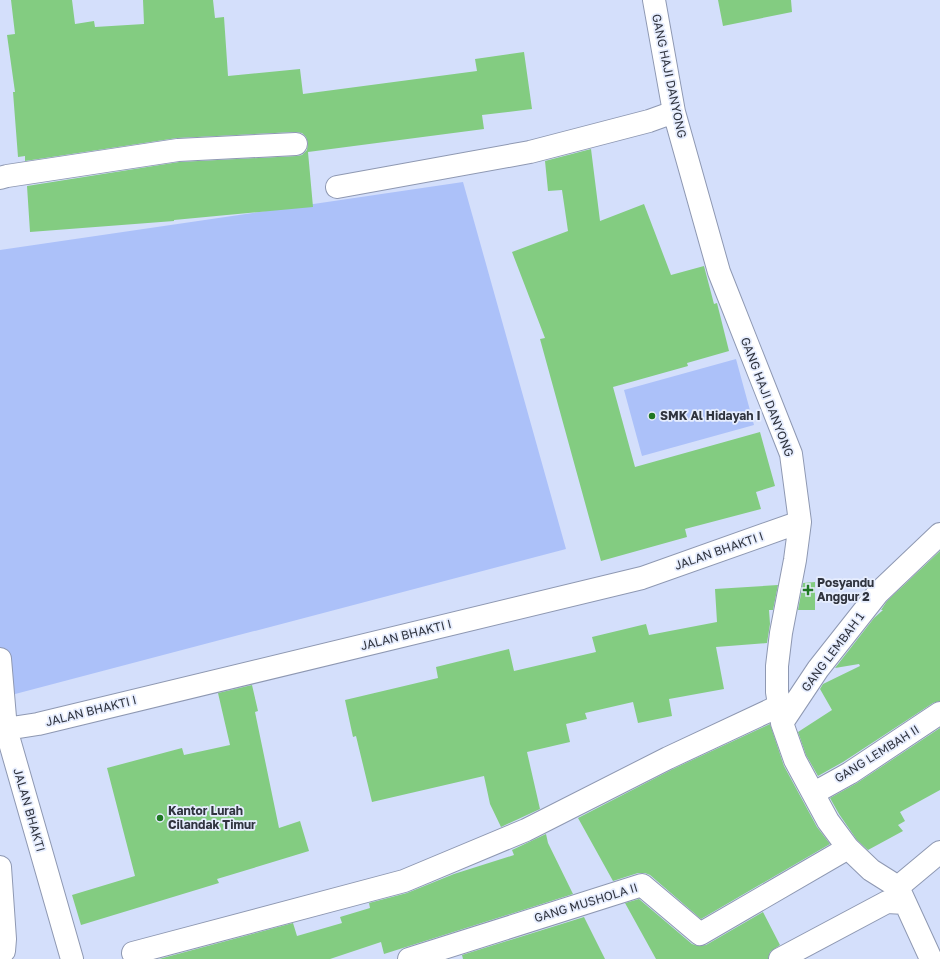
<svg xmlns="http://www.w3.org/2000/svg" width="940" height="959" font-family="'Golos Text',sans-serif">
<rect width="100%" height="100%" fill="#d4dffb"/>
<path fill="#acc1f9" d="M463,182l103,367 -566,149v-448z
M736,359l18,66 -112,31 -18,-66z"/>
<path fill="#83cc81" d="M11,0h61l3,24 19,-3 1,6 49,-3 -1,-24h70l2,18 9,-1 4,59 72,-7 3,25 174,-23 -2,-12 49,-7 8,57 -50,6 2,14 -176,23 5,55 -139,13v1l-144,11 -3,-46 152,-24 118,-6 5,-1 5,-5 1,-7 -2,-6 -4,-4 -7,-1 -118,6 -152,23v-5l-7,1 -5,-65h2l-8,-57 8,-1z
M718,0h73l1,12 -69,14z
M591,149l9,72 44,-17 27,71 33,-9 10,38 3,-1 12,48 -42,12 1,3 -75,21 22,80 125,-35 15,54 -19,6 5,17 -76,20 2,8 -86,24 -61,-222 5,-1 -33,-86 56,-21 -6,-41 -14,1 -3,-30z
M940,551v150l-7,2 -90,59 -25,14 -12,-21 -8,-23 34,-22 -12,-21 3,-5 37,-18 -1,-2 -24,4 39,-50 9,-8h-2l6,-9z
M815,582v28h-17l5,-27z
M778,585l-5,25h-4l1,14 -3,19 -51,4 8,42 -55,10 3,17 -34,7 -5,-21 -48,11 2,6 -21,5 4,18 -43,10 13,57 -39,18 -11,-23 -6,-28 -112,26 -16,-66 -3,1 -8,-37 93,-22 -2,-11 73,-18 5,22 82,-19 -4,-15 54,-13 3,11 68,-13 -2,-33z
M252,685l6,26 -3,1 24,116 21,-7 9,30 -92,28 2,4 -138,42 -9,-30 63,-19 -28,-108 75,-20 2,7 46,-10 -12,-52z
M770,724l14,42 33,61 13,17 -129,75 -51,-44 -5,-2h-7l-25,8 -35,-63 95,-49z
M940,728v62l-40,22 5,9 -7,4 5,6 -35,19 -11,-10 -18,-26 -9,-16 27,-15z
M546,834l2,9 25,51 -189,60 -3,-12 -51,17h-171l134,-36 4,13 45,-13 -2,-6 30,-9 -1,-5 38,-10 47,-19 60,-19 -2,-5z
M639,899l53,45 6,2 8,-1 57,-33 17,33 -10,7 -2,7h-112l-31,-56z
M584,917l21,42h-142l-1,-4z"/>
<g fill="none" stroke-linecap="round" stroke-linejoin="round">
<defs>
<path id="street" d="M654,0l20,112 45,160 72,182 9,68 -5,38 -14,73 -4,33v26l5,31 13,37 33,61 20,27 23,22 27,17 33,72
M0,178l7,-2 171,-26 118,-6
M337,187l193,-35 119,-31 25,-9
M0,659l6,70 66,230
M782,723l36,-54 60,-76 62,-59
M0,730l38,-6 604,-146 158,-56
M814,793l36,-20 90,-60
M0,867l5,72 -1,12 -4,3
M898,887l42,-35
M133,953l271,-72 122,-51 142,-72 111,-52
M409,959l233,-74 58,49 148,-86
M780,959l107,-57 18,1"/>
</defs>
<use href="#street" stroke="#8e98b2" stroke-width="24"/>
<use href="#street" stroke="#fff" stroke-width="22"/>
</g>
<g fill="#207724" stroke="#e6edfe" stroke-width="1.5">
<circle cx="652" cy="416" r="4"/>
<path d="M806 584h4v4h4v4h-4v4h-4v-4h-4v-4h4z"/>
<circle cx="160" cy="818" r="4"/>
</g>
<g text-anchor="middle" stroke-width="3.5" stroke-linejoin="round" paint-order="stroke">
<g font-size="12" fill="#30343f" stroke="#e6edfe">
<text transform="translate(669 76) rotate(78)" y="4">GANG HAJI DANYONG</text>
<text transform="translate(767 397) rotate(69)" y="4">GANG HAJI DANYONG</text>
<text transform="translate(719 551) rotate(-19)" y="4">JALAN BHAKTI I</text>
<text transform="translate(406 635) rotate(-14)" y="4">JALAN BHAKTI I</text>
<text transform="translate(833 652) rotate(-53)" y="4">GANG LEMBAH 1</text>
<text transform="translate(91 711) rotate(-14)" y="4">JALAN BHAKTI I</text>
<text transform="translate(877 754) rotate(-32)" y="4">GANG LEMBAH II</text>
<text transform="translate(29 810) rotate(74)" y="4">JALAN BHAKTI</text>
<text transform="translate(586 903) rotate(-17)" y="4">GANG MUSHOLA II</text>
</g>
<g font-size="12" font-weight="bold" fill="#30343f" stroke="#e6edfe" text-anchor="start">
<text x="660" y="420">SMK Al Hidayah I</text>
<text x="817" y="587">Posyandu<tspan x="817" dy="14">Anggur 2</tspan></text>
<text x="168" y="815">Kantor Lurah<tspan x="168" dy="14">Cilandak Timur</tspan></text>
</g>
</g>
</svg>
